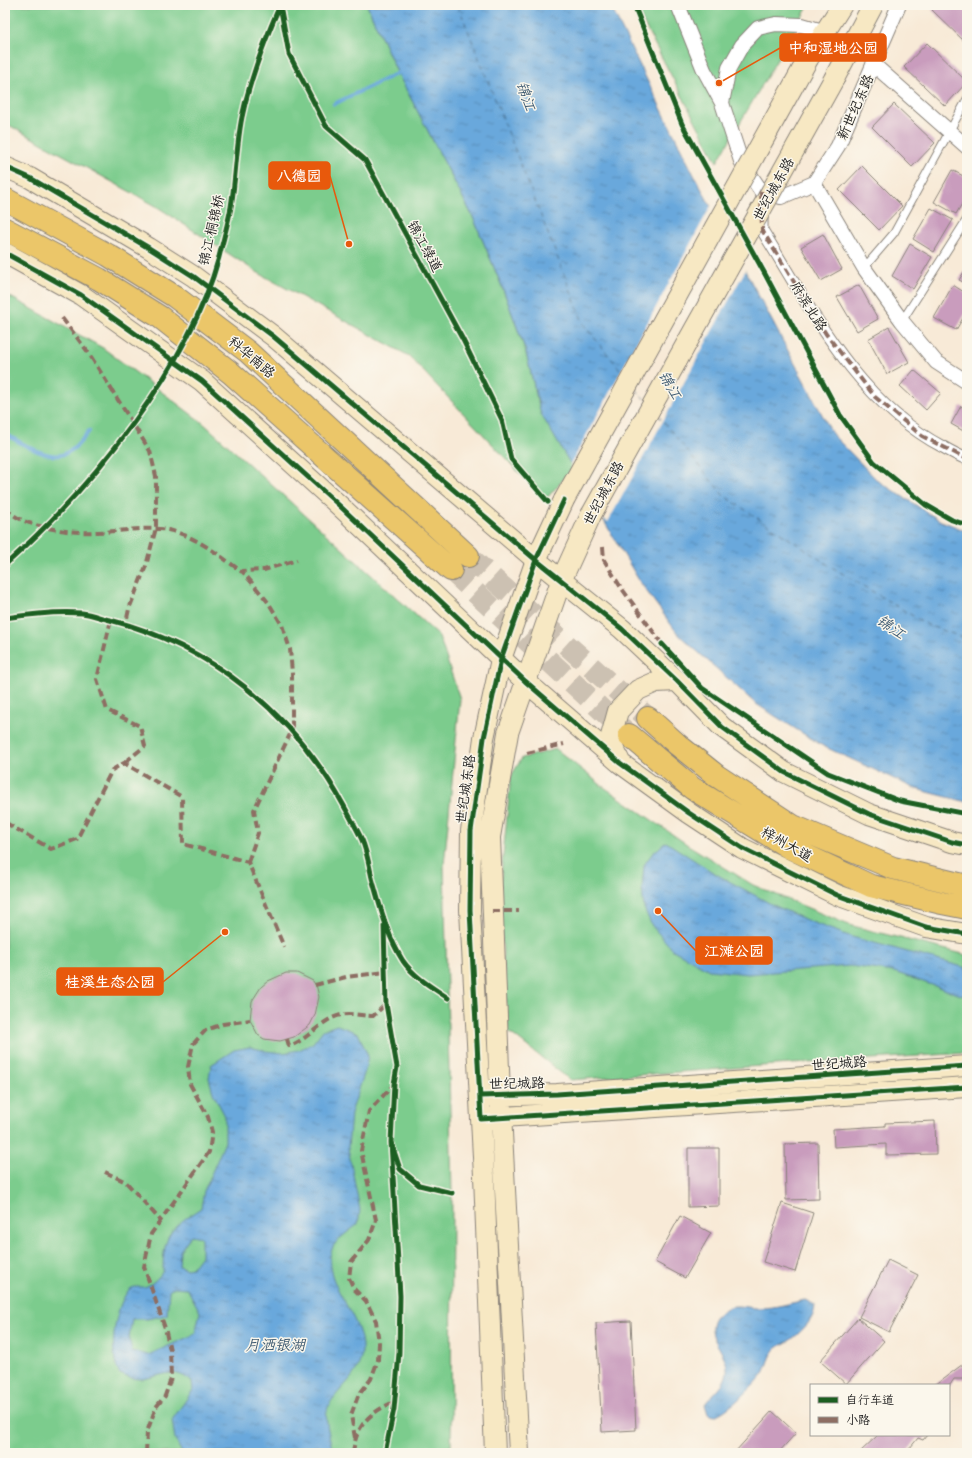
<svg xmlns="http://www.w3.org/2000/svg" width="972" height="1458" font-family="'Comic Neue','LXGW WenKai TC',sans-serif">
<defs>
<pattern id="water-ripples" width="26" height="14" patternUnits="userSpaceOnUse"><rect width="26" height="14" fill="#69a8dc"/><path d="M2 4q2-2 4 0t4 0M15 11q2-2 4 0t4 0" fill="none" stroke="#5688b2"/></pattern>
</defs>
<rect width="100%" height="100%" fill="#fbf7ec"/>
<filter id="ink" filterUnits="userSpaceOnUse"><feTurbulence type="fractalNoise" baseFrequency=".025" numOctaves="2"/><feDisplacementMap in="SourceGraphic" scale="8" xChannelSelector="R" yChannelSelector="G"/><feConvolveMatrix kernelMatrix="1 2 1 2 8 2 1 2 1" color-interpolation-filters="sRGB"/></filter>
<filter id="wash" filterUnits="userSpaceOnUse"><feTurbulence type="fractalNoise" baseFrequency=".012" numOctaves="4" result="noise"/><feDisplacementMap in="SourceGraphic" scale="16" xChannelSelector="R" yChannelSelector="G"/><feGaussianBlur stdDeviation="0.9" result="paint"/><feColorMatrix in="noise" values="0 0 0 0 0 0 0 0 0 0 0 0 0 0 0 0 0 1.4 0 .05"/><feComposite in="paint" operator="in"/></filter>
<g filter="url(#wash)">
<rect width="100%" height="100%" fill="#f8ead7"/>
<path fill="#7ccc8d" stroke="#4c7454" d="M5,5h362l29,65 77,147 30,72 22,60 16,65 33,54 -29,32 -136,-144 -154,-85 -99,-65 -151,-83z
M634,5h175l-92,157z
M5,294l98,54 100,75 236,213 21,63 -16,166 8,328 -1,260h-446z
M556,749l45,36 87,60 65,40 96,40 118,30v98l-192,12 -205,15 -62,-49 -9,-135 12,-120 11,-18z"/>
<path fill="url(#water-ripples)" stroke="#42627c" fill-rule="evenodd" d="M367,5h243l84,170 139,260 45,46 63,40 26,10v271l-51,-13 -93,-43 -67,-42 -78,-70 -38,-52 -99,-168 -16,-65 -22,-60 -30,-72 -77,-147z
M666,842l48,31 57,31 40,18 41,15 115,31v29l-73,-25 -44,-6 -102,8 -39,-4 -36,-20 -21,-24 -8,-18 -2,-19 2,-24 8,-11z
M337,1025l21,8 10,23 -3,15 -14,42 -3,35 12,62 -2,14c-8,7 -22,15 -26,25 -13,33 33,67 30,103 -3,25 -22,34 -33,53 -7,13 3,35 3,48h-150l-7,-14 -3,-19 21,-30 -1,-8c-18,-16 -29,-6 -50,-3 -8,0 -15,-2 -22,-5 -12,-18 -6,-65 8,-83 5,-7 13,-2 19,-5 7,-3 12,-9 16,-15 0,-36 8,-44 38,-63l3,-17 21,-49v-26l-12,-23 -4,-15 2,-13 23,-15 16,-3 16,4 17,2 16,-3 14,-7 10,-13zM191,1235l10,2v19l-9,12 -5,1 -8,-3 1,-15zM174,1287l13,1 13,24 -5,22 -47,21 -16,-4 -3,-13 3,-19h15l20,-4 2,-24z
M805,1300l10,5c0,14 -12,25 -23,34 -6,4 -13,6 -18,12 -5,6 -6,15 -10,22 -9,12 -37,40 -51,43l-5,-2 -3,-10c8,-11 20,-18 22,-32 2,-20 -24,-35 -12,-54 4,-5 9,-9 15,-11 9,-3 20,2 30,1 15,0 31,-5 45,-8z"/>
<path fill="#f8ead7" d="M712,204l34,65 -138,253 -9,-5 -29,-52z"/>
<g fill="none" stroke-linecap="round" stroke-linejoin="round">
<path stroke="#69a8dc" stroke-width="4" d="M334,104l68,-33
M5,434c13,7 43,27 59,20 11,-4 18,-14 25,-23"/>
<path stroke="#3f5b72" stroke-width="1" stroke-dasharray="5 4" stroke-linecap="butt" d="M458,5l126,320 39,48
M636,389l8,10
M658,415l65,80 107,71 98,59 39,14"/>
</g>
<g id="blocks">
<path fill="#c99cbd" d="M937,5h30v39l-35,-34z
M927,43l40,39 -22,24 -41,-39z
M894,104l41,39 -23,24 -40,-40z
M862,166l40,40 -23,24 -40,-40z
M952,170l15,8v17l-11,19 -22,-12z
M931,208l22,12 -19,32 -21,-13z
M823,234l19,35 -21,12 -20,-34z
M910,244l22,13 -19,32 -21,-13z
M967,267v17l-8,-4z
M859,285l19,34 -21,12 -20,-34z
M953,285l14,9v17l-11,19 -22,-12z
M889,327l20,35 -22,12 -19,-35z
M914,370l27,23 -15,17 -26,-24z
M961,406l6,4v23l-16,-9z
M286,973h11l16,8 4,7 2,9 -4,18 -5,10 -16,12 -14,4 -16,-2 -6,-4 -8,-15 2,-19 9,-14 7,-6z
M935,1121l1,33 -50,1v-11l-52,3 -1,-18 52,-3v-3z
M818,1143l1,56 -33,1 -1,-56z
M688,1148h31v58l-31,1z
M782,1203l31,10 -18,59 -32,-10z
M680,1216l31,17 -26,45 -30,-16z
M888,1260l30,15 -29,57 -30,-15z
M858,1318l26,23 -38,43 -26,-23z
M631,1321l5,109 -34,2 -6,-109z
M967,1361v18h-13l-4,6h-15z
M772,1411l24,22 -18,20h-42l-1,-1z
M878,1435h49l-4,5 -5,-2 -12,15h-47z"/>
</g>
</g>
<g filter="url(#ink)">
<use href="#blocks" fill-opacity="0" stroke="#8a837a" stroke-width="1"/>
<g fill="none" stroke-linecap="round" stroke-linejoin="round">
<path stroke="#ccc1b2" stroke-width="22" stroke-dasharray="22 11" stroke-linecap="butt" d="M468,556l180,162
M451,570l178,165"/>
<defs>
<path id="service" d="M864,268l30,-35 73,-134
M902,321l65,-102"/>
<path id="pedestrian" d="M762,214v16c49,79 95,172 181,217 7,4 16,9 24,12"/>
<path id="minor" d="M678,5l26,65 18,33
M873,64l94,83
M814,183l-33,14 -20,-6 -20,-30 -19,-58 7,-35 13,-23 16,-17 18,-4 26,1 24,7
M814,183l50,85 38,53 34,41 31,20
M814,183l24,-37 61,-141"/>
<path id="secondary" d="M808,59l34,-54
M835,77l38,-72
M5,167l25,11 119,70 44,28 80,60 263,224 86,69 55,52 45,46 62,45 85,42 83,28 15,3
M5,253l76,42 121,86 140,127 183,173 95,82 69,50 53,35 95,47 89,32 41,7
M620,762l-10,-22 8,-29 20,-21 18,-8 21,-1
M486,1096l71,-2 410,-28
M489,1118l478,-31
M495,1453l-11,-277 -14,-266 1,-79 13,-93 17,-79 35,-99 28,-60
M519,1453l-19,-358 -10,-258 18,-104 53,-152 30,-66"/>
<path id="trunk" d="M5,199l103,56 66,41 74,56 220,204
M5,229l94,50 61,38 71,56 220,197
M648,718l30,27 39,31 76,50 100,42 74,18
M629,735l63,53 98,60 81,38 71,17 25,5"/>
</defs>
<use href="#service" stroke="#8a837a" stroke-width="9"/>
<use href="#pedestrian" stroke="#8a837a" stroke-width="13"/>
<use href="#minor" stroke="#8a837a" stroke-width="16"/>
<use href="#secondary" stroke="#8a837a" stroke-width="22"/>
<use href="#trunk" stroke="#8a837a" stroke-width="24"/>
<use href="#service" stroke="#fff" stroke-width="7"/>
<use href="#pedestrian" stroke="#fff" stroke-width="11"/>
<use href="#minor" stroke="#fff" stroke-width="14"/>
<use href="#secondary" stroke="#f7e8c3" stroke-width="20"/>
<use href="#trunk" stroke="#ebc669" stroke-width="22"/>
<defs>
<path id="secondary-bridge" d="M564,500l244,-441
M591,515l244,-438"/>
</defs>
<use href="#secondary-bridge" stroke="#8a837a" stroke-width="22" stroke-linecap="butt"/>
<use href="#secondary-bridge" stroke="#f7e8c3" stroke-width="20"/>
<path stroke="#8d6e63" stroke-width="4" stroke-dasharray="8 4" stroke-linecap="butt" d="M761,191l1,39 64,104 49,63 47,39 45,23
M62,318l26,34 62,99 6,25v52l-10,38 -17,43 -3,14
M5,508c10,10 22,15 35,18 19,5 37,7 57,6 24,0 48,-6 71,-2 28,6 51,25 74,42
M603,547l1,13 16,26 42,58
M111,620l-14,59 10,31 33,16 5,20 -21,17
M527,753l37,-9
M6,823l45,26 26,-10 35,-69 12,-7 58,34 1,47 65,18 36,85
M248,862l10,-29 -4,-23 38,-80v-57l-2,-24 -8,-24 -14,-23 -26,-31 22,-1 33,-10
M492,911h27
M315,985l31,-8 39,-5
M287,1039l2,7c22,-7 35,-32 60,-32 8,0 16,2 24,2l13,-12
M105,1172l21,10 35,39
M355,1438l-4,-23 7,-19 13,-17 7,-19 1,-17 -3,-22 -10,-20 -12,-12 -5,-11 2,-16 18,-22 7,-20 -15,-69 8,-40 25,-27
M146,1453l1,-21 9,-25 9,-11 6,-18 -1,-28 -5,-22 -21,-61 7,-33 58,-82 3,-20 -4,-15 -18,-33 -2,-17 5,-23 13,-14 17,-6 27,-4
M353,1453c3,-28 16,-40 41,-51"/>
<defs>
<path id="cycleway" d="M280,5l9,49 37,72 39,34 98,180 39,80 9,39 37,43
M634,5l48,119 83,150 75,141 34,47 52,43 26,15 15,5
M5,167l25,11 119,70 44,28 80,60 263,224 86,69 55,52 45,46 62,45 85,42 83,28 15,3
M5,253l76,42 121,86 140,127 183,173 95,82 69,50 53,35 95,47 89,32 41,7
M564,500l-28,60 -35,99 -17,79 -13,93 -1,79 11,209 486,-32
M5,565c85,-76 184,-197 214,-308 4,-17 9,-33 12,-50 5,-30 5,-60 11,-90 8,-39 22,-75 38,-112
M5,618c26,-4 51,-7 77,-5 9,1 19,5 28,7 102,26 184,94 234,186 6,11 13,23 18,34 5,12 7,25 10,38 8,28 15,58 31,83 11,16 30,27 45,37
M662,644l40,44 126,85 72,28 67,13
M384,926l2,78 11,63 -3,17 -3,58 9,27 19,16 33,8
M480,1096l77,-2 410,-28
M385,1453l9,-44 5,-56 1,-57 -9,-154"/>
</defs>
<use href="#cycleway" stroke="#fbf7ec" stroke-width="8"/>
<use href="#cycleway" stroke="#1b5e20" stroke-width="5"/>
</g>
</g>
<g text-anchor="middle" stroke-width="3" stroke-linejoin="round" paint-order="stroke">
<g font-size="14" fill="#1c1c1c" stroke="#fbf7ec">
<text transform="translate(855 107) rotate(-66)" y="5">新世纪东路</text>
<text transform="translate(773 189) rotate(-61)" y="5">世纪城东路</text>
<text transform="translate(211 230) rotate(-77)" y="5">锦江·桐锦桥</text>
<text transform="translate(425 246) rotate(61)" y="5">锦江绿道</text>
<text transform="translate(809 306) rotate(58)" y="5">府滨北路</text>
<text transform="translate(252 357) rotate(40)" y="5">科华南路</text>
<text transform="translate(603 493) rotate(-62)" y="5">世纪城东路</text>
<text transform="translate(465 789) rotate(-82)" y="5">世纪城东路</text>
<text transform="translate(787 844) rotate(29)" y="5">梓州大道</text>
<text transform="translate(839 1063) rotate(-4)" y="5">世纪城路</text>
<text transform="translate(517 1083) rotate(-1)" y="5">世纪城路</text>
</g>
<g font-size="15" font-style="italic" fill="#3f5b72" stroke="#fbf7ec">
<text transform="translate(526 96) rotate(70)" y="5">锦江</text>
<text transform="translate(670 385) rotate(60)" y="5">锦江</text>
<text transform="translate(891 627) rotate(34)" y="5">锦江</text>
<text x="275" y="1350">月洒银湖</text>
</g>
</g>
<path fill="none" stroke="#e8590c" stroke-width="1.5" d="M719 83L780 48M349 244L330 176M658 911L696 951M225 932L163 982"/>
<g fill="#e8590c" stroke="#fbf7ec" stroke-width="1.5">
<circle cx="719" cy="83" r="4"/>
<circle cx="349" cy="244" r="4"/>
<circle cx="658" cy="911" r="4"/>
<circle cx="225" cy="932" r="4"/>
</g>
<g fill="#e8590c" stroke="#e8590c" stroke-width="1.5">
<rect x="780" y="34" width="106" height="27" rx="4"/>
<rect x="269" y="162" width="61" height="27" rx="4"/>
<rect x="696" y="937" width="76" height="27" rx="4"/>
<rect x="57" y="968" width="106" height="27" rx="4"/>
</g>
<g font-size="15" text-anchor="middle" font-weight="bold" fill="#fff">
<text x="833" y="53">中和湿地公园</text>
<text x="299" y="181">八德园</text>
<text x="734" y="956">江滩公园</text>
<text x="110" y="987">桂溪生态公园</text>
</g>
<rect width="972" height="1458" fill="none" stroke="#fbf7ec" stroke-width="20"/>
<rect x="810" y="1384" width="140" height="52" fill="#fbf7ec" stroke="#a29f99"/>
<rect x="818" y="1397" width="20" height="6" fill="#1b5e20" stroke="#a29f99"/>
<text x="846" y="1404" font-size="12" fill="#1c1c1c">自行车道</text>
<rect x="818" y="1417" width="20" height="6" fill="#8d6e63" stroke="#a29f99"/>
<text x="846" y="1424" font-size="12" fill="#1c1c1c">小路</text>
</svg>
